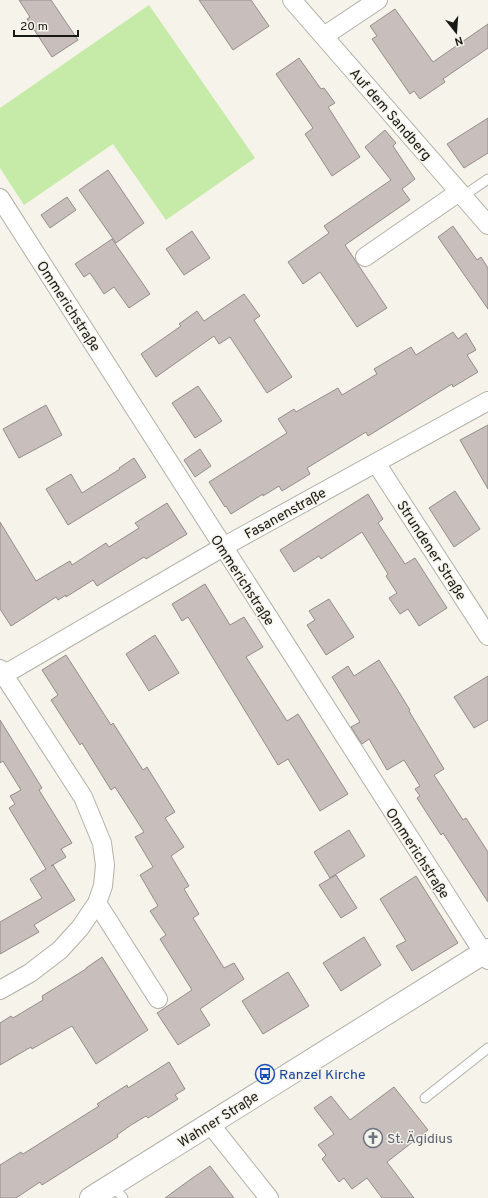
<svg xmlns="http://www.w3.org/2000/svg" width="488" height="1198" font-family="Overpass,sans-serif">
<rect width="100%" height="100%" fill="#f5f3ea"/>
<path fill="#c6eba8" d="M149,5l106,153 -89,62 -53,-76 -89,61 -24,-37v-60z"/>
<path fill="#c8bebc" stroke="#968c8b" d="M19,0h32l27,40 -26,17 -25,-38 3,-2z
M199,0h52l18,26 -36,24z
M395,9l38,53 55,-38v24l-45,31 2,3 -25,17 -6,-8 -4,3 -38,-55 5,-3 -7,-10z
M299,58l22,31 3,-1 11,15 -7,4 32,50 -28,19 -27,-42 8,-6 -37,-54z
M488,118v35l-24,15 -17,-24z
M385,130l11,13 -3,3 22,33 -13,10 8,11 -65,45 42,63 -30,19 -37,-55 -17,12 -15,-22 41,-29 -5,-7 67,-46 -26,-33z
M108,170l36,53 -28,20 -37,-53z
M67,197l9,13 -26,18 -9,-13z
M453,226l24,34 4,-3 7,11v41l-50,-72z
M192,231l18,27 -26,17 -18,-26z
M112,239l38,55 -21,14 -15,-21 -10,7 -14,-21 -6,4 -9,-13z
M244,294l16,22 -6,4 38,57 -25,16 -37,-56 -11,7 -5,-8 -58,41 -15,-23 40,-28 -2,-2 18,-13 7,10z
M453,332l5,7 8,-6 10,17 -9,5 11,17 -25,15 -1,-3 -84,52 -2,-4 -59,36 3,6 -28,17 -3,-5 -16,10v-2l-32,20 -5,-8 -1,1 -16,-25 78,-49 -9,-14 16,-10 2,3 42,-24 4,7 35,-21 -3,-5 37,-22 5,8z
M198,386l24,35 -27,17 -23,-35z
M46,405l16,30 -43,23 -16,-29z
M488,425v64l-28,-49z
M200,449l11,17 -16,11 -11,-17z
M134,458l12,19 -78,48 -22,-36 25,-15 11,19 38,-24 -1,-1z
M455,491l25,38 -26,18 -25,-39z
M368,494l15,25 -5,4 27,41 10,-6 32,50 -28,18 -11,-17 -8,5 -11,-16 8,-5 -11,-17 2,-2 -26,-42 -41,27 -2,-3 -25,16 -14,-22z
M167,503l20,31 -41,25 -2,-2 -47,29 -4,-6 -27,17v-2l-8,5 -2,-3 -45,29 -11,-17v-87l36,59 34,-20 2,4 34,-22 3,4 30,-19 -4,-5z
M205,584l25,41 14,-8 19,30 -17,10 41,64 11,-7 50,80 -28,17 -32,-52 -10,6 -90,-148 -6,4 -10,-17z
M329,599l25,38 -28,18 -19,-30 8,-5 -6,-9z
M155,635l24,38 -30,18 -23,-37z
M66,655l45,70 2,-2 30,47 4,-3 28,45 -10,6 19,29 -13,9 18,30 -5,3 15,25 -6,4 31,50 10,-5 10,16 -44,30 10,16 -32,20 -21,-32 35,-23 -32,-51 6,-4 -16,-24 8,-5 -18,-31 13,-8 -18,-30 9,-5 -29,-45 -4,3 -29,-47 -2,2 -29,-45 7,-5 -16,-25z
M379,660l31,50 -1,1 35,58 -10,6 29,45 3,-2 22,34v50l-45,-69 -2,2 -24,-37 3,-2 -5,-7 5,-3 -16,-26 -17,10 -18,-31 -7,5 -11,-17 9,-5 -28,-45 16,-11 6,10z
M488,676v44l-14,8 -20,-31z
M0,720l42,68 -3,2 33,53 -11,6 5,8 -15,9 2,-1 22,35 -41,25 5,7 -39,22v-32l42,-24 -12,-19 16,-10 -37,-61 6,-4 -5,-8 11,-6 -18,-29 -3,2z
M349,830l16,26 -35,22 -16,-26z
M336,875l21,33 -16,10 -22,-33z
M416,876l42,67 -46,28 -16,-25 10,-5 -26,-42z
M364,937l17,28 -40,26 -18,-28z
M102,957l46,73 -52,34 -24,-38 -40,23 -1,-2 -31,18v-42l11,-7 2,2 30,-18 -1,-4 44,-27v-1z
M288,972l21,34 -46,28 -21,-33z
M169,1062l16,27 -10,6 3,4 -30,19 -2,-2 -15,9 -14,10 1,2 -76,48 -2,-3 -24,16h-16v-33l21,-13 2,2 76,-48 -2,-2 30,-19 1,3z
M394,1087l34,43 -41,32 27,36h-32l-15,-20 -15,11 -8,-11 -5,4 -17,-23 4,-4 -8,-10 16,-11 -20,-26 17,-12 19,24z
M210,1166l24,32h-69l26,-19z"/>
<g fill="none" stroke-linecap="round" stroke-linejoin="round">
<defs>
<path id="service" d="M463,196l25,-17
M425,1098l63,-50
M112,1185l11,13"/>
<path id="minor" d="M292,0l196,225
M324,36l54,-36
M0,198l488,762
M365,257l94,-65
M376,463l112,173
M0,669l83,128 19,46 3,22 -2,21 -6,17 -17,25 -20,22 -30,23 -30,17
M0,677l223,-130 265,-146
M97,903l61,96
M210,1124l59,74"/>
<path id="tertiary" d="M91,1198l397,-248"/>
</defs>
<use href="#service" stroke="#b2b1a8" stroke-width="11"/>
<use href="#minor" stroke="#b2b1a8" stroke-width="20"/>
<use href="#tertiary" stroke="#b2b1a8" stroke-width="24"/>
<use href="#service" stroke="#fff" stroke-width="9"/>
<use href="#minor" stroke="#fff" stroke-width="18"/>
<use href="#tertiary" stroke="#fff" stroke-width="22"/>
</g>
<defs>
<symbol id="bus-ring" viewBox="-11 -11 22 22"><circle r="9.5" fill="#f5f3ea" stroke="#1a4fb4" stroke-width="1.5"/><path d="M-5-6H5V4H4V6H2V4H-2V6H-4V4H-5ZM-3.5-4V0h7V-4ZM-3.5 1.2v1.5H-2V1.2ZM2 1.2v1.5H3.5V1.2Z" fill="#1a4fb4"/></symbol>
<symbol id="church-ring" viewBox="-11 -11 22 22"><circle r="9.5" fill="#f5f3ea" stroke="#6b7280" stroke-width="1.5"/><path d="M-1.2-6h2.4v3.5h3.3v2.4h-3.3V6h-2.4V-.1h-3.3v-2.4h3.3Z" fill="#6b7280"/></symbol>
</defs>
<g fill-rule="evenodd">
<use href="#bus-ring" x="254" y="1063" width="22" height="22"/>
<use href="#church-ring" x="362" y="1127" width="22" height="22"/>
</g>
<g text-anchor="middle" stroke-width="3" stroke-linejoin="round" paint-order="stroke">
<g font-size="14" fill="#181815" stroke="#f5f3ea">
<text transform="translate(391 114) rotate(49)" y="5">Auf dem Sandberg</text>
<text transform="translate(69 306) rotate(57)" y="5">Ommerichstraße</text>
<text transform="translate(285 513) rotate(-29)" y="5">Fasanenstraße</text>
<text transform="translate(432 550) rotate(57)" y="5">Strundener Straße</text>
<text transform="translate(243 580) rotate(57)" y="5">Ommerichstraße</text>
<text transform="translate(418 853) rotate(57)" y="5">Ommerichstraße</text>
<text transform="translate(218 1119) rotate(-32)" y="5">Wahner Straße</text>
</g>
<g font-size="14" fill="#164399" stroke="#f5f3ea" text-anchor="start">
<text x="279" y="1079">Ranzel Kirche</text>
</g>
<g font-size="14" fill="#5b616d" stroke="#f5f3ea" text-anchor="start">
<text x="387" y="1143">St. Ägidius</text>
</g>
</g>
<g transform="translate(456 32) rotate(163)" stroke="#f5f3ea" stroke-width="3" paint-order="stroke">
<path d="M0-3L7 15L0 10L-7 15Z" fill="#181815"/>
<text y="-6" font-size="11" font-weight="bold" text-anchor="middle" fill="#181815">N</text>
</g>
<path d="M14 30v6h64v-6" fill="none" stroke="#181815" stroke-width="2"/>
<text x="20" y="30" font-size="12" fill="#181815" stroke="#f5f3ea" stroke-width="3" paint-order="stroke">20 m</text>
</svg>
